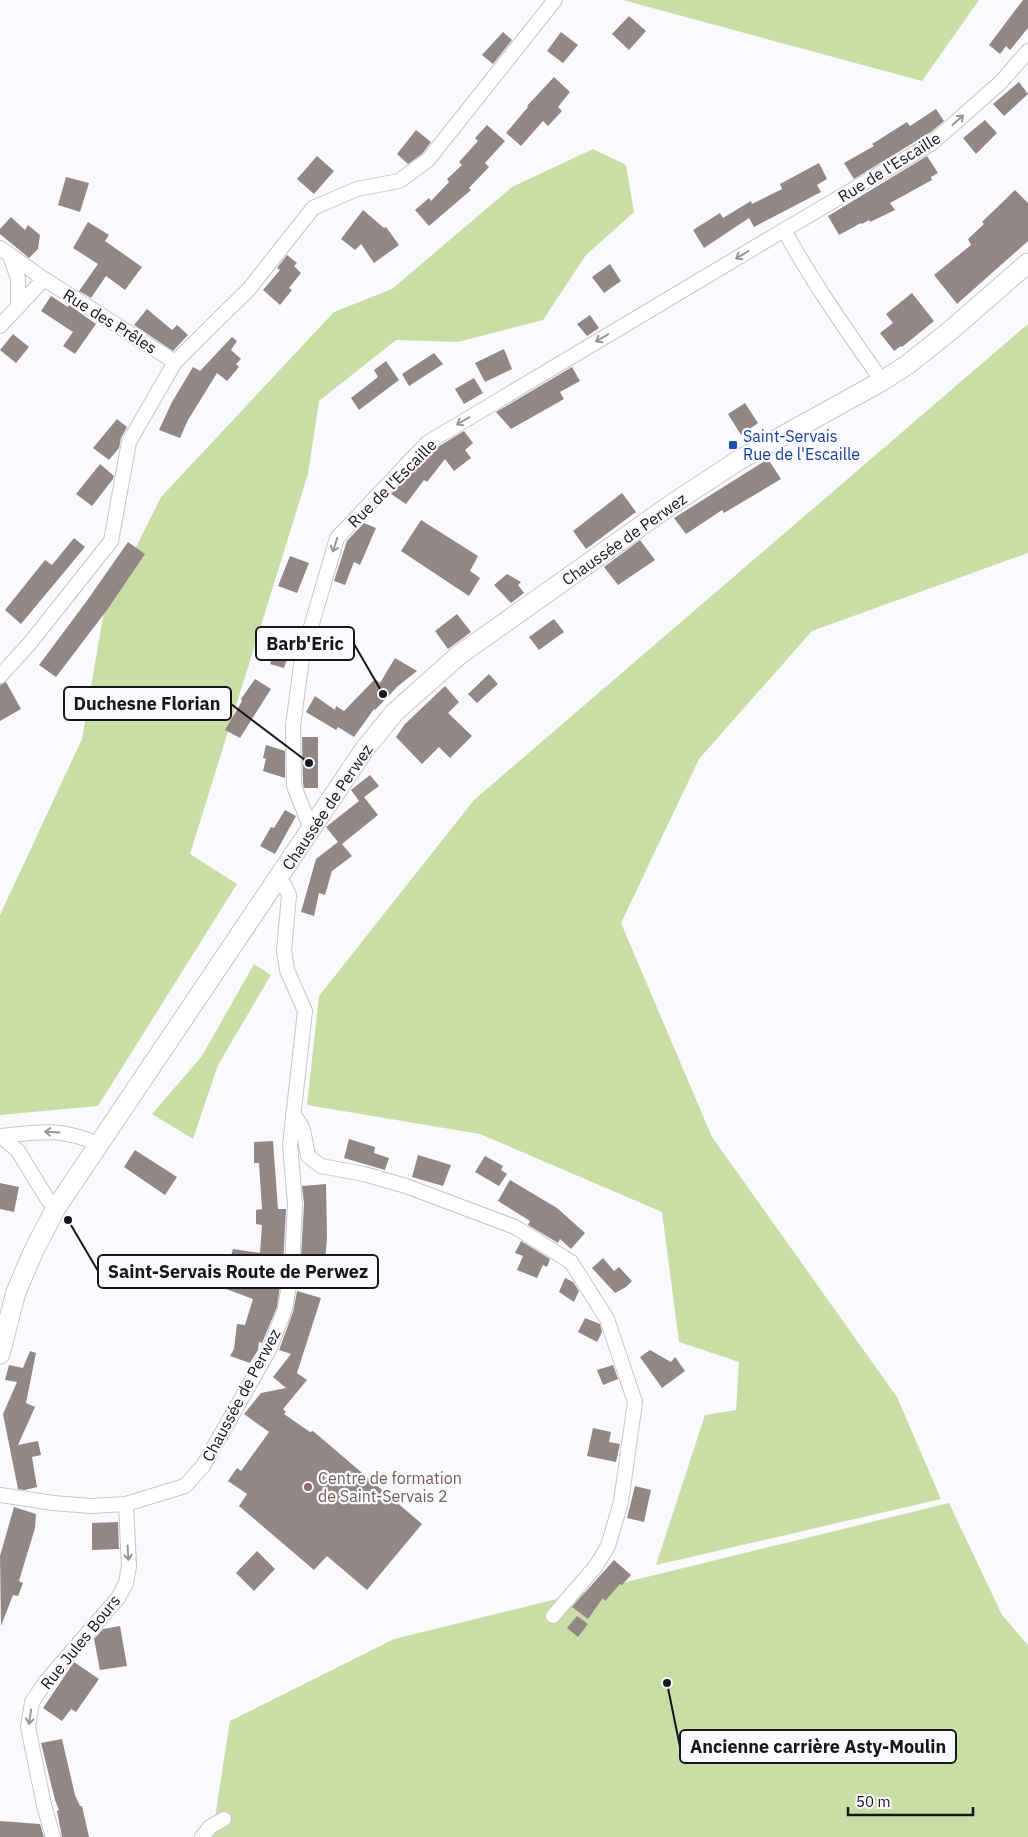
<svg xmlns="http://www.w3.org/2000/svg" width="1028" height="1837" font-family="'IBM Plex Sans',sans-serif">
<rect width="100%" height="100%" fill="#f9f9fe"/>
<path fill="#c9dea5" d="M623,0h356l-57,81z
M593,149l33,16 8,47 -48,43 -43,65 -85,22 -62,-2 -77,61 -11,73 -118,380 47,30 -139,222 -98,9v-200l82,-176 22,-128 57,-114 173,-185 58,-23 120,-102z
M1028,324v229l-216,78 -113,128 -78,164 91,214 185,260 44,102 -285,66 49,-150 31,-5 3,-48 -60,-20 -17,-130 -182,-78 -173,-29 12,-109 155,-196z
M254,964l17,11 -53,90 -25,74 -41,-25 50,-58z
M949,1503l53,112 26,30v192h-816l18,-116 164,-82z"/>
<path fill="#938786" d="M1023,0h5v28l-18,22 -4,-4 -6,8 -11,-9z
M629,16l17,15 -17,19 -17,-16z
M503,32l9,8 -19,24 -11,-9z
M561,32l17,13 -15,18 -16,-12z
M554,77l16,15 -12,15 4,4 -14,15 -5,-5 -22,25 -15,-13 22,-26 -1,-1z
M1019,82l9,12 -24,22 -11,-12z
M936,109l8,12 -13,11 -77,47 -10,-16 30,-17 -2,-2 35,-22 3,4z
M985,120l12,13 -21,21 -13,-16z
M487,125l18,16 -20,22 4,4 -20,21 2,2 -42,36 -14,-16 14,-12 2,3 18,-19 -2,-3 15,-14 -3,-3 19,-21 -3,-3z
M416,130l15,12 -9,12 -14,10 -11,-10z
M317,156l17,15 -20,23 -17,-15z
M927,156l11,17 -7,4 1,3 -42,23 5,7 -25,12 -1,-2 -7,4 -1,-1 -22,12 -11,-19z
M819,163l8,16 -10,6 4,7 -67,35 -5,-9 -45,30 -11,-18 27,-17 3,5 28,-17 1,3 30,-15 -2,-5z
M66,177l23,6 -9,29 -22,-7z
M1015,190l13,13v38l-71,63 -23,-29 37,-30 -3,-6 16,-15 -2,-2z
M363,210l21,18 2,-1 13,18 -25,18 -13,-19 -6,6 -14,-11z
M11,217l14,13 3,-5 12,10 -2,14 -9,9 -29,-24v-5z
M88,222l21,13 -4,6 37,26 -17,23 -19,-14 -15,22 -12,-7 19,-27 -25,-16z
M287,255l10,8 -3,3 7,7 -12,15 3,2 -12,15 -17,-15 17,-20 -3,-2z
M610,264l11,17 -17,12 -12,-16z
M912,293l22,28 -32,26 -1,-1 -7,5 -14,-18 13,-10 -7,-9z
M51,296l17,11 1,-2 27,19 -21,30 -12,-8 10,-14 -32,-21z
M147,309l25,21 5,-5 11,10 -15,16 -39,-26z
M590,315l9,13 -12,8 -10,-12z
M13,334l16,13 -13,16 -16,-13z
M232,337l5,4 -6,9 10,9 -5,5 3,3 -12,14 -10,-8 -29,47 -8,18 -21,-8 13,-28 21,-35 7,4z
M504,349l8,20 -27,13 -10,-19z
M434,353l9,11 -34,22 -7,-12z
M386,361l13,19 -40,30 -8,-12 27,-21 -4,-7z
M572,367l8,14 -20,11 4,7 -53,30 -15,-17z
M474,378l9,15 -19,11 -9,-15z
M745,403l13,20 -17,12 -13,-21z
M117,419l10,8 -6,11 -2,10 -10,12 -16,-12z
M464,431l9,12 -8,7 6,8 -17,13 -9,-12 -18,23 -3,-2 -18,24 -15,-10 42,-44z
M768,459l13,20 -57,34 -2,-3 -36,24 -12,-16z
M100,464l14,12 -1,3 -21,27 -16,-12z
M622,493l14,19 -50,37 -13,-18z
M421,520l57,36 -8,15 10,7 -11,18 -68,-45z
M364,523l12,5 -16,37 -6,-3 -9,23 -11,-4 13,-40z
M74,538l11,9 -64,77 -16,-14 40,-50 7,5z
M640,540l15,20 -37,25 -14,-18z
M128,542l17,12 -38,56 -51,67 -17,-12 47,-63z
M290,556l19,7 -12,30 -19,-7z
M507,574l14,8 -3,3 6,8 -13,10 -17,-18z
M457,614l14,18 -23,17 -13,-18z
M554,619l10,13 -25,18 -10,-13z
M280,633l14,5 -10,30 -14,-4z
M395,658l22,13 -19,15 -23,24 -1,-1 -20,28 -16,-10 -2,3 -30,-18 9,-16 20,14 1,-4 8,5 31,-32 5,4z
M489,674l9,10 -21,19 -9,-9z
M255,679l16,10 -31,49 -15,-8 17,-29 -1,-2z
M6,682l15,27 -21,12v-36z
M445,686l14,16 -11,11 24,23 -22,22 -11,-11 -17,17 -26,-27 9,-13z
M302,737h16v51h-14l-1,-4z
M266,745l19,6v27l-22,-7 3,-12 -3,-1z
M370,775l9,11 -15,11 14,18 -36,29 10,12 -20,15 -7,24 -6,-2 -5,23 -13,-4 15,-53 22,-17 -12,-15 33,-26 -8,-11z
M285,810l11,6 -21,38 -15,-8 11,-19 3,1z
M349,1139l26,8 -1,6 15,5 -4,12 -41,-12z
M273,1141l5,68h8l-3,57 -1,8 -33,-1 -1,3 32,10 -3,21 -15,36 -3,-1 -1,8 -8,13 -20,-7 4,-7 3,-25 8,1 8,-26 -32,-12 12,-38 27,4 2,-28 -6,-1v-14l6,-1 -3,-46h-5v-21z
M135,1150l42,27 -12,18 -41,-28z
M418,1155l33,10 -8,21 -31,-9z
M485,1156l18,10 -2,4 6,4 -8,12 -24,-14z
M510,1180l47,28 28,25 -14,16 -11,-10 -2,4 -30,-18 2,-4 -32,-20z
M0,1183l19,4 -5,25 -14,-3z
M326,1184l1,53 -3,39 -24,-1 4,-72 -2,-17z
M521,1241l29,18 -3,8 -4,-2 -6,13 -20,-8 6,-14 -8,-3z
M603,1258l11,13 5,-4 13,14 -6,6 -11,6 -23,-25z
M565,1278l8,4 6,9 -5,11 -15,-10z
M297,1291l24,7 -24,75 10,7 -24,29 3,3 -2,2 26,18 3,-1 109,93 -55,66 -40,-34 -13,14 -75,-64 8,-12 -19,-13 9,-13 4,3 28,-39 -25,-18 17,-21 25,-5 -13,-11 18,-23 -12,-4 14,-38z
M585,1318l15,6 2,8 -5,10 -19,-10z
M650,1350l21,12 4,-5 10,14 -23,17 -22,-31z
M30,1351l6,2 -10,50 9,4 -17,38 20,-4 3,14 -9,2 5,30 -12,3 -7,-1 -15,-75 14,-32 -12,-2 4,-15 14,3z
M613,1365l5,14 -15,6 -6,-15z
M593,1428l18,4 -2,10 11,2 -4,18 -29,-6z
M635,1486l16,4 -7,32 -17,-4z
M14,1507l22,7 -1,14 -16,53 4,2 -5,13 -5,-1 -12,31 -1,-70z
M118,1522l1,27 -27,1v-27z
M257,1551l18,18 -21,22 -18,-18z
M614,1560l17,15 -9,10 -2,-1 -15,17 -2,-3 -15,21 -16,-12z
M577,1616l11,8 -10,13 -11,-9z
M120,1626l7,40 -27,4 -6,-31 9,-10z
M74,1662l25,17 -23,33 -5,-3 -9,12 -19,-13z
M62,1739l13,56 5,11h2l7,31h-27l-5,-26 2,-1 -4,-10 -14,-57z
M0,1821l40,3 4,13h-44z"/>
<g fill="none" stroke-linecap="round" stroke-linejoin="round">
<defs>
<path id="street" d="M784,230c29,53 63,101 98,151
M0,248l44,31 131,83
M10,255l8,24v28
M0,326l44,-47
M0,676l30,-33 81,-102 18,-99 46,-80 74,-73 64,-81 44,-19 42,-8 29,-21 127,-160
M311,829l-17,-43 -1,-60 9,-68 35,-120 90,-95 357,-213 148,-87 69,-61 27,-31
M293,1113l10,16 5,27 13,10 43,8 42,12 109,41 56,35 36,57 28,83 -14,100 -13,44 -12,20 -43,50
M0,1136c40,-4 60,-9 98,8
M1,1136l17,15 30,49 8,8
M0,1495l53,8 38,3 35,-2 59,-18 18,-20 66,-116 16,-41 7,-42 3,-64 -5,-58 15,-134 -18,-41 -3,-19 5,-56 -4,-9 -7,-8
M53,1837l-9,-32 -16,-78 4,-25 15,-22 71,-82 8,-15 3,-17 -3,-62
M202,1837l8,-10 14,-8"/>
<path id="secondary" d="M0,1354l16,-62 18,-42 22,-42 308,-458 30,-37 65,-58 213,-151 67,-44 143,-79 25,-16 44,-35 77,-67"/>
</defs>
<use href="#street" stroke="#c6c5d0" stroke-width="16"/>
<use href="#secondary" stroke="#c6c5d0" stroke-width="21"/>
<use href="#street" stroke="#fff" stroke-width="14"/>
<use href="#secondary" stroke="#fff" stroke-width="19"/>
</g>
<defs><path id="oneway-shaft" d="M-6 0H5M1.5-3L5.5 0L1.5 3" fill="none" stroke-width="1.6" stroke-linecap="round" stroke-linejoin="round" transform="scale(1.25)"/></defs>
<g stroke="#979698">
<use href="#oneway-shaft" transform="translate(958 120) rotate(-42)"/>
<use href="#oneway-shaft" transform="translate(742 255) rotate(149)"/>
<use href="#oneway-shaft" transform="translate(602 338) rotate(149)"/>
<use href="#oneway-shaft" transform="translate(463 421) rotate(149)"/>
<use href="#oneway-shaft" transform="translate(335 545) rotate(108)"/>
<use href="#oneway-shaft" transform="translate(52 1132) rotate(-177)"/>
<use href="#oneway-shaft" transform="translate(128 1553) rotate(87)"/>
<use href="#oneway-shaft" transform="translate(30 1717) rotate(99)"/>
</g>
<rect fill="#1a4fb4" stroke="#f9f9fe" stroke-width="2" x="728" y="440" width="10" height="10" rx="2.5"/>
<circle fill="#8d6e63" stroke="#f9f9fe" stroke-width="2" cx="308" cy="1487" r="5"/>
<g text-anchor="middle" stroke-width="4.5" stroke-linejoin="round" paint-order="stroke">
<g font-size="16" fill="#17161a" stroke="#f9f9fe">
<text transform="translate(889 167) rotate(-32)" y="6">Rue de l'Escaille</text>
<text transform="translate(110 321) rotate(32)" y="6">Rue des Prêles</text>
<text transform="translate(392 483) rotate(-45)" y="6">Rue de l'Escaille</text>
<text transform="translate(624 539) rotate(-35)" y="6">Chaussée de Perwez</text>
<text transform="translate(327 807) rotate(-56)" y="6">Chaussée de Perwez</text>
<text transform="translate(241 1395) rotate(-62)" y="6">Chaussée de Perwez</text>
<text transform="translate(80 1642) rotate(-51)" y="6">Rue Jules Bours</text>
</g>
<g font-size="16" fill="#164399" stroke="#f9f9fe" text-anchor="start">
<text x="743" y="442">Saint-Servais<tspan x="743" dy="18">Rue de l'Escaille</tspan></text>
</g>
<g font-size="16" fill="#785e54" stroke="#f9f9fe" text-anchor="start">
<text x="318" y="1484">Centre de formation<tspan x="318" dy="18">de Saint-Servais 2</tspan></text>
</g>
</g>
<path fill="none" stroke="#17161a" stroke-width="2" d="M383 694L354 644M309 763L231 704M68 1220L98 1271M667 1683L680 1747"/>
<g fill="#17161a" stroke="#f9f9fe" stroke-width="2">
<circle cx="383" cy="694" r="5"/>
<circle cx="309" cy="763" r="5"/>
<circle cx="68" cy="1220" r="5"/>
<circle cx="667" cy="1683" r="5"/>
</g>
<g fill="#f9f9fe" stroke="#17161a" stroke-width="2">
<rect x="256" y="627" width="98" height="33" rx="5"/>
<rect x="64" y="687" width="167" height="33" rx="5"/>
<rect x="98" y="1255" width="280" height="33" rx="5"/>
<rect x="680" y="1730" width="276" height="33" rx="5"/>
</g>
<g font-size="18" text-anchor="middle" font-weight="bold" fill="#17161a">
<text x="305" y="650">Barb'Eric</text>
<text x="147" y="710">Duchesne Florian</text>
<text x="238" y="1278">Saint-Servais Route de Perwez</text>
<text x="818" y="1753">Ancienne carrière Asty-Moulin</text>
</g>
<path d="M848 1807v8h125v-8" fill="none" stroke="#17161a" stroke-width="2.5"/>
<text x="856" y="1807" font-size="15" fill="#17161a" stroke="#f9f9fe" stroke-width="4" paint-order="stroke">50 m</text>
</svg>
